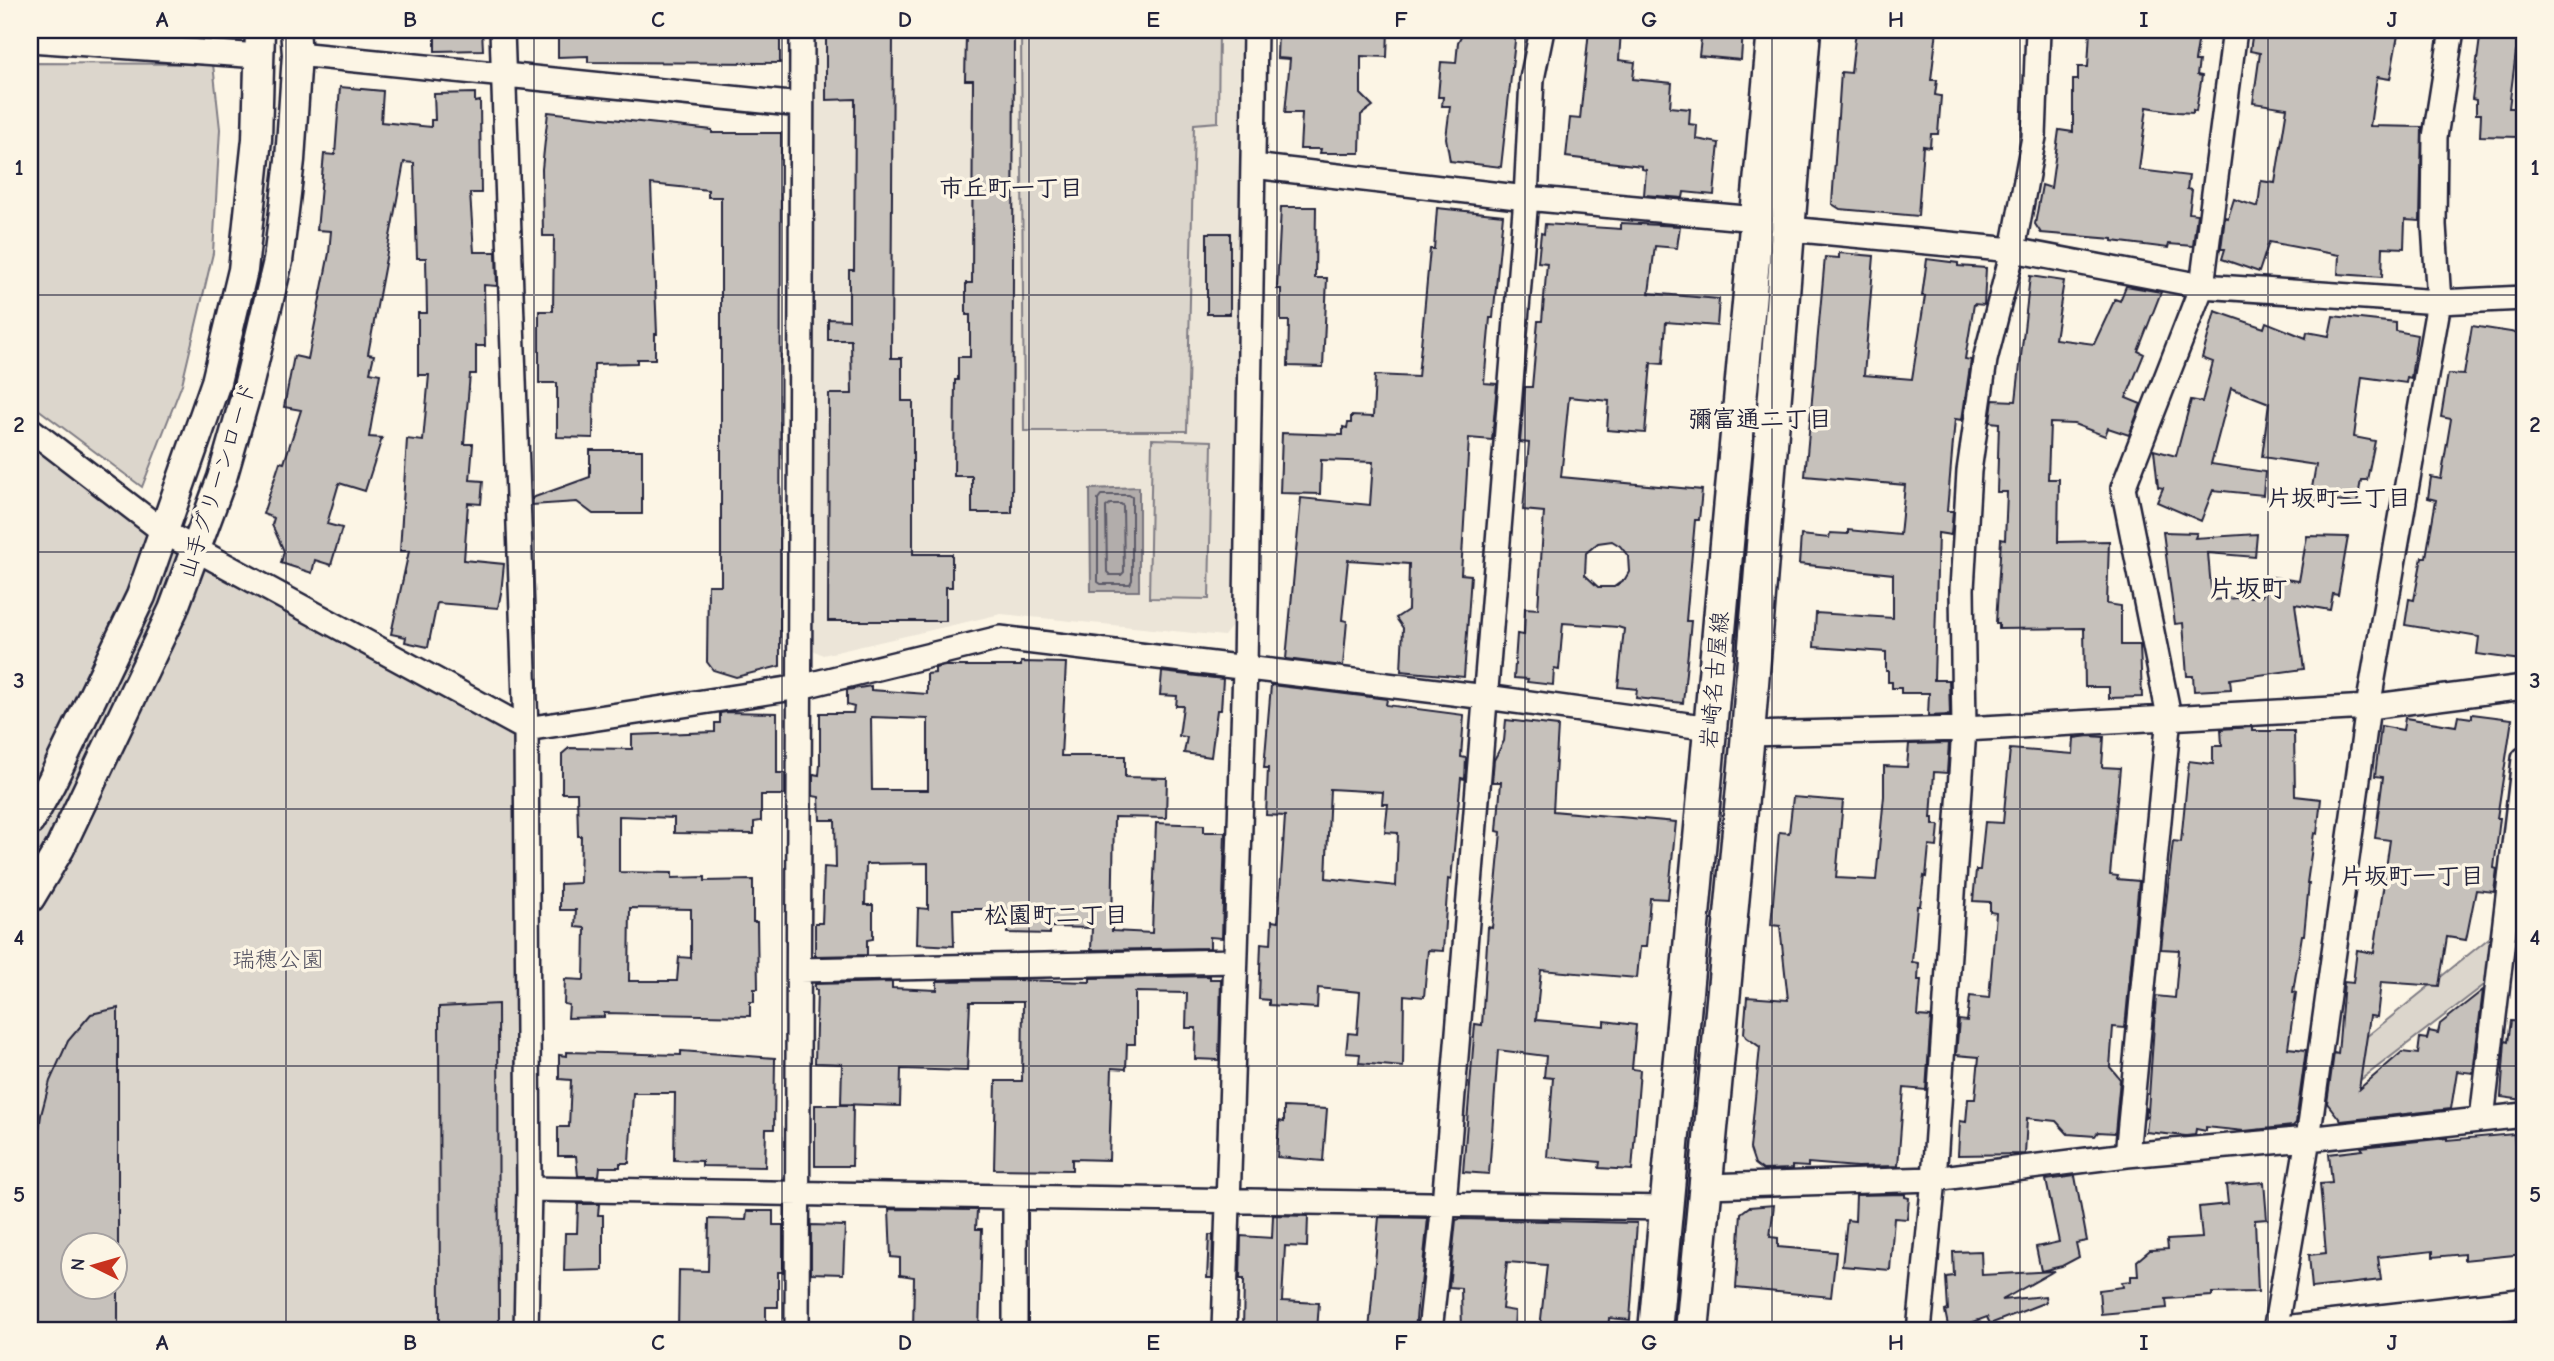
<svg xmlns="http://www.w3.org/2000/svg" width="2554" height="1361" font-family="'Comic Neue','Klee One',sans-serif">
<rect width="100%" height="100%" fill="#fcf5e5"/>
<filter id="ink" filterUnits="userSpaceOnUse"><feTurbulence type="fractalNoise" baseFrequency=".0143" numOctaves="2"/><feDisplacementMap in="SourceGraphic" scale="14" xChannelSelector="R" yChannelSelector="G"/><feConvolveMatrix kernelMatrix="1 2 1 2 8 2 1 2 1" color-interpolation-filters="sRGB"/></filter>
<g filter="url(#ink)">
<path fill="#ece5d8" d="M809,30h431l-5,592 -11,14 -223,-22 -178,41 -10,-5z"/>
<path fill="#dcd6cc" stroke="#7f7c84" stroke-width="2" fill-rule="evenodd" d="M1021,30h198l-1,92 -24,2 -7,307h-163z
M30,63l183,1 7,65 -7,124 -31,131 -40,103 -112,-84z
M30,429l134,103 362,197v602h-496zM74,1246h42v42h-42z
M1152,439l60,2 -3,158 -60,-1z
M2499,930l-7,49 -163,125 6,-42z"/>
<path fill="#b2adab" stroke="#78757e" stroke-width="2" d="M1139,487v104h-48l-1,-102z"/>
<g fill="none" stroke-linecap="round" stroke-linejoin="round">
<path stroke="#5c5a68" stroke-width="2" d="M1101,495h28l3,2v83l-2,4h-29l-3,-2v-83z
M1110,504h11l2,2 1,66 -3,3h-11l-3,-3 -1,-65z"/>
</g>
<path fill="#c6c1bb" stroke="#22223b" stroke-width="2" fill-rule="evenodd" d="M435,30h47l1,20 -48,1z
M558,30h222v33l-192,-1v-6l-30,1z
M826,30h67l-2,328h11v43h11v153h39v33h-6v34h-118l1,-227h23l-1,-54h-23v-21l21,1v-50h5l1,-171 -29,1z
M969,30h45l-2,483h-40v-37h-18l1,-96h3v-23h12v-42h-4v-32h6l1,-203h-8l1,-44h3z
M1278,30h110l-1,27 -26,-1v38l12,12 -12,9 -1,38h-40l1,-4h-21l2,-36h-17l5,-54 -13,-1z
M1464,30l52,2 -15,135 -51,-6 -4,-23 4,-32h-8l1,-9h-5l3,-35 15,1 2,-21z
M1589,30h32l-2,30 16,2 -2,17 39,4 -2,24 20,2 -1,15 8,1 -1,14 23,4 -5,52 -30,-3 -1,6 -39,-3 2,-25 -4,-1v-3l-76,-9 4,-39 10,1z
M1702,30h41l-2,30 -42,-4z
M1856,30h81l-6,50h6l-2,15 6,1 -3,38h-7l-1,13 -7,-1 -5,70 -78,-7 -8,-5 9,-132 10,1z
M2090,30h110l-5,31h4l-2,14 5,1 -6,35 -3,-1v3l-16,-1 -30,-5 -8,63 50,6 -2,13 5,1 -3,23 8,1 -4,32 -24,-2 -1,4 -55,-7v-2l-72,-6 -6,-9 7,-39 9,3 8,-58 14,2v-52h5v-13h10z
M2253,30h114l31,5 -8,44 -13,-2 -7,49 52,1 -2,94 -15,-1 -1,28 -21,-1 -1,30 -44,-3 1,-19 -70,-13 -10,30 -37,-13 3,-10h-4l4,-32 3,1 6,-19 24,8 3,-26 14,2 12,-75 -34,-5 7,-50 -10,-2z
M2481,30l43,1v22l-8,-1 -7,56h10l-1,29 -38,-1 1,-22h-5v-14l-4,-1z
M340,87l43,4 -2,31 50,5v-7h4l-1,-26 41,-1v9l5,-1 1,92h-11l4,59h22l1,34 -13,-1 1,61h-9v28h-6l-6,70h9l-3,36 13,1 -2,23 -13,-1 -4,57 40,4 -3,29 -3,15 -61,-5 -9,44 -23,-5 1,-5 -15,-3 18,-83h-9l7,-112 16,2 6,-66h-11v-62h9l-1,-55h-9l-3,-95 -10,-1 -36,192 6,1 -4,17 10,2 -11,63 13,1 -17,53 -26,-8 -12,41 15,4 -11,37 -16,-5 -3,13 -31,-10 3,-12 -12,-26 2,-7 -11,-4 17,-52 4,1 17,-53 -17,-3 10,-51 14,3 21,-106 2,-22 -14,-1 7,-76 11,1z
M548,112l164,18v3h69l-1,533 -44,11 -23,-7 -6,-8 1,-77h13v-388h-13v-7l-57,-6 6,150h-2v25h-18v4l-43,1 -1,74 -36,-1v-54h-18v-72h14l1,-75h-11l-1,-67z
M1281,207h35l-1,71h12l-4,89 -35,-1 1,-45h-8v-32h-4z
M1437,208l66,7 -10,103h-3l-6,65 13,1 -5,56 -23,-2 -8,136 10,1 -7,102 -63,-6 2,-43 -7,-10 12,-8 1,-46 -61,-4 -6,60 5,1 -4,45 -57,-7 15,-161 69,7 3,-43 -52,-2 -1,34 -40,-1 2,-60 61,2v-8l4,1 1,-5h3v-7l22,1 2,-42 43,2 12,-128h4z
M1621,223l59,3 -3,22 -22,-2 -6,47 70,6 -2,27 -51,-4 -3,42 -12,-1 -6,70 -38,-3 2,-29 -40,-4 -8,80 141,13 -3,30h-4l-9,101h5l-8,82 -47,-5 1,-9 -19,-2 6,-58 -6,-2 -55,-4 -4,47 -5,-1 -1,16 -26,-3 1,-3 -14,-1 3,-44 7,1 1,-27 13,1 6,-97 -21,-2 6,-67 -9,-1 5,-55h7l6,-66h4l5,-58 -9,-1 3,-29 3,1 1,-10 76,5zM1612,541l8,5 8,10 1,16 -4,7 -11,8h-16l-13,-12 1,-22 12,-10z
M1207,233h23v81h-23z
M1839,253l35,3 -10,119 48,4 13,-83h-3l5,-37 31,4v3l28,2 -2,37 -10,-1 -9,55 6,1 -9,60 -7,-1 -8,92h6l-2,24 -13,-2 -4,147h15l1,35 -22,1 1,-23h-28v-5h-9v-6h-4v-11h-2v-19l-72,-5 2,-34 77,5v-44l-94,-10 2,-29 28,3 1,-5 18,1v-4l52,5 5,-50 -100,-9 20,-219 14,1z
M2030,276l34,5 -9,58 39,5 21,-45 5,2 6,-15 35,6 -23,59 6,3 -18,44 15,6 -12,31 -21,-7 -3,8 -31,-12 -24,-1 -2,56h11l-1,63 51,-1 -2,63 14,2v39h19l2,52 -33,1v-11h-24l-1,-59 -85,1v-6h-3l5,-84 4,1 2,-48h-10l2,-69 -9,-1 3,-22 23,1z
M2215,311l49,17 2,-6 40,16 1,-6 22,4 4,-20 63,7v8l21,4 -6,43 -4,-1 -1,6 -44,-6 -8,60 21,4 -8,39h-6l-4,23 -47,-4 6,-34 -54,-8 7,-54 -38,-15 -20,76 54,8 -2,23 -50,-5 -12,31 -44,-19 6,-14 -5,-1 -4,-37 22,6 15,-56 11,2 11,-40 -11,-4z
M2472,326l52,8v298l-3,28 -44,-6 2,-17 -74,-12 4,-26 5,1 8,-43h4l10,-57 -8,-2 3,-21 10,2 10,-60 -10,-2 7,-43 16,1z
M590,450h52v64h-49l-16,-12 -45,3v-7l58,-21z
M2163,532l34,1 -2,5 62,-4 -2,23 -47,-4 4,47 50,-4 3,-20 34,5 8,-45 41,1 -10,58 -5,-1 -3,16 -35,-6 9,65 -74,10 1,10 -37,2 -1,-15h-6l-4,-53 -8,1z
M1021,662l45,1 -5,93h64v21l42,1 -1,40 -52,-1 -2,114 40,2 4,-110 48,2v7h21l-3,106 -12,-1v11l-119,2 1,-22 -42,-1v7l-43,-1v-24h-54l1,37 -37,-2 1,-36 10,1v-46l-62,1 -1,41h8v34l-6,1v15l-52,1v-33h7l2,-56 12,1 -1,-48h-15l-1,-23 -6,-1v-22l6,1 1,-11v-51h33l1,-6 -7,-2v-15l24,-4v4l56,4v-20l8,-1v-5l10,-2h76zM871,717l57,2v71h-56z
M1162,672l61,7 -2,31h-4l-6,47 -27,-4 3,-16 -8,-1 4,-30h-7l1,-10 -17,-1z
M1271,685l116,14 -1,6 78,10 -3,42 5,1 -1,21 -4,-1 -10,102 -3,-1 -5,72 -15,-1 -4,47 -20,-2 -1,72 -44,-4 1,-9 -14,-1 2,-20 9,1 3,-42 -42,-4 -1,20 -48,-3v-5l-10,-1 2,-56 10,1 1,-23 6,1 7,-106 -19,-1 2,-47h-4zM1330,789l53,3 -1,12h6l-3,28 13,1 -2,53 -70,-8z
M727,712l50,1v60h8v22h-24v26l-7,1v12l-80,-1v-15l-55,-2v56l53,1v5l33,-1v4l48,-1v42h4l1,67h-4v13h-4v14l-146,-3v4l-36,1 1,-13 -5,-1 1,-25 19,1 1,-52 -10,-1 1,-17h-16v-26l20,-1 1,-47h-3l-1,-43h-15v-39l7,-6 63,1v-14l83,-3v-9h5v-10zM630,908l61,1v49l-12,-1 -2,24h-48z
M2472,714l40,5 -15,99h3l-6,50 3,1 -3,23 -18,-2 -10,50 -19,-3 -8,49 -58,-4 -4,35 -7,-1 -11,73 43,-37 16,2 2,-16 7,1 2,-8 9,2 2,-9 43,-34 -10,83 -16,-2 -6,38 -110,12 -14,-18 7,-50 4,1 6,-72 9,1 4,-33 17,3 16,-113 -15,-2 8,-61 -8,-1 6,-50 22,4 2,-12 51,8 2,-10 14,2z
M1506,720l52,6 -5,85 123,11 -8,77 -18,-1 -4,49h-6l-3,31 -96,-8 -5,50 68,6v-5l32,4 -4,44 8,1 -8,100 -33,-2 1,-6 -53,-5 6,-79 -9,-1 2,-21 -48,-6 -9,124 -26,-2 12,-148 7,1 6,-98 4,1 9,-96 -4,-1 4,-49h-9l2,-22 10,-19z
M2252,727v4h42l1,65 26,3 -4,35 -3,-1 -7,50h2l-5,52h-2l-9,57 3,1 -8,55 18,2 -10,73 -3,3 -49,5 -38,-4v4l-10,-2 -1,6 -9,1 -40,-4 2,-17 -3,2 1,-9 2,3 8,-115 19,2 4,-48 -18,-1 12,-108 8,1 8,-81 24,3v-18h9l-1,-17z
M2089,736l15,1 -2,30 18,1 -10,107 8,1 -1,3 22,2 -14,147 -12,-1 -3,40 10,12 -5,54 -17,-1 -3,4 -27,-2 -12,-13 -29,-3 -2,36 -67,1 2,-34 6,1 2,-23h7l4,-42 -23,-2 3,-35 8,1 3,-25 19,2 4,-48 3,-37 -6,-1v-10l-17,-1 3,-31h4l5,-48 18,1 7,-74 63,5 1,-16z
M1949,743l-2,30 -13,-1 -3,46h2v7h6l-2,22 -8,-1 -3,31 -2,-1 -4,30h-3l-5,56 7,1 -1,17h3l-3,36 13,1 -5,73 -22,-2 -6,78 -41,1 -49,-4v4l-16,-1v3l-29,1 -8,-6 -5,-15 10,-102 -14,-10 -2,-4 3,-36 41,3 -8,-74 -9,-1 8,-93 10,1 4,-36 50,4 -7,77 40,2 8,-84v-30l23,1 2,-23z
M1210,976v3h11l-2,81 -24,-1 1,-31h-10l1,-35 -52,-1v52h-8l-1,25 -14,-1 -3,92 -37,-1v11l-78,-1 2,-88h26l1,-79h-53l-3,69 -66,-2 -1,37 -59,-2 1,-40 -27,-1 2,-73h-2v-6l77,-2v6l45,2v-9l79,-1 74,2v-4z
M498,1004l1,327h-59l-1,-324z
M118,1008v237h-44v42h44v44h-85l2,-172 6,-44 9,-34 18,-40 23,-27z
M2511,1021l13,1v78l-23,-3 4,-56 3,1z
M681,1051l94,7 -1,71h-8l-1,38 -63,-1v-5l-28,-1 1,-67h-42l-4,70h-9v4h-20l-1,9h-21l-2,-20h-18v-29h11l2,-47 -12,-1v-24l8,1v-4l114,3z
M815,1105h38l-1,61h-37z
M1284,1107l43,2 -4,52 -46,-4 2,-36 5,1z
M2514,1134l1,10 9,-1v111l-60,6v-6l-31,3v-6l-55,6 3,23 -69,8 -3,-33 17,-2 -6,-69 12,-1 -3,-29 34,-4 -2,-3 86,-9v2z
M2075,1176l12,65 -11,2 3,14 -17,9 -21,5 -5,-24 23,-5 -13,-62z
M2264,1182l3,37 -12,1 3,72 -46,1v3l-46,3 1,9 -66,6 -2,-24 24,-3 -1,-5 9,-1v-5h7l-1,-15 13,-11 18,-1 -1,-9 35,-2 -3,-31 29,-3 -2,-19z
M1905,1194v3l4,1 -2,21 -13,-1 -4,52 -48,-4 5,-46 8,1 1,-26z
M578,1204h21l-1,11h5v55l-39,1 1,-38h12z
M1774,1205l-4,32 8,1v9l58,5 -5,45 -95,-9 5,-75 8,-6z
M889,1209l88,1 -1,19h6l-3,102h-66l1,-54 -14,-2v-17l-9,-1z
M747,1211h26v14h10v47h-5v35h-12v24h-88l1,-61 29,1 1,-52 37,1z
M1273,1215l35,1 -1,31 -22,-1 -3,55 37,2 -2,28h-74l1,-52h-4l1,-43 31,2z
M1379,1217l49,1 -7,67h-2l-4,46h-46z
M1460,1219l177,4 -7,97 -21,-2 -1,13 -68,-3 7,-63 -40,-3 -5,47 13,2 -1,20h-52l-1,-43 -12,-1 7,-67z
M811,1225l34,1 -2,48 -32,-1z
M1209,1235h4l-1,43h-5z
M1981,1251l1,24 72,-4 -52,29 43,-4 1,6 -56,22 -3,-7 -38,14 -4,-20 3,-1 -2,-33 8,-1 -1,-24z"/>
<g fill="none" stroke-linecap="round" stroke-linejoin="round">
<defs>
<path id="minor" d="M502,30l24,699 3,460 -3,142
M30,40l230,16
M297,54l504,51
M1253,166l273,32 230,21
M1789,229l224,21 189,36 237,16 85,-4
M30,429l134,103 362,197 274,-42 200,-49 486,59 224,31
M1748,734l216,-5 404,-22 156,-20
M799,970l436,-9
M2482,1119l42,-360
M2127,1155l42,-439 -46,-228 79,-202 33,-256
M1705,1186l229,-7 193,-24 181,-16 216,-24
M529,1189l1138,19
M797,1331l5,-1301
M1015,1331v-134
M1224,1331l21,-663 10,-638
M1430,1331l14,-127 82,-1006 6,-119 10,-49
M1919,1331l15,-152 30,-450 -2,-140 7,-118 16,-111 28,-110 21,-113 4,-107
M2275,1331l33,-192 60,-432 71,-405 -5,-77 1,-88 17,-107"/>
<path id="tertiary" d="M30,821l21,-38 90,-187 75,-214 27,-112 14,-131 3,-109
M30,898l30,-50 113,-238 49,-132 25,-87 31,-130 12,-101 7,-106 -2,-24
M2279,1331l245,-28"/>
<path id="secondary" d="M1655,1331l119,-1301
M1692,1331l56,-597 56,-704"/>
</defs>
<use href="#minor" stroke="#22223b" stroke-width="28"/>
<use href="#tertiary" stroke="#22223b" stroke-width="33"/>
<use href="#secondary" stroke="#22223b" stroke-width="37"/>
<use href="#minor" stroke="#fcf5e5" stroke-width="23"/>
<use href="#tertiary" stroke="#fcf5e5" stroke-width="28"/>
<use href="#secondary" stroke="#fcf5e5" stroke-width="32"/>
</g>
</g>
<path fill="none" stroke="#22223b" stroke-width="2" stroke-opacity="0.55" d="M286,30v1301M534,30v1301M782,30v1301M1029,30v1301M1277,30v1301M1525,30v1301M1772,30v1301M2020,30v1301M2268,30v1301M30,295h2494M30,552h2494M30,809h2494M30,1066h2494"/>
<g text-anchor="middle" stroke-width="7" stroke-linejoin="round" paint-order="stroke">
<g font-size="23" fill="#22223b" stroke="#fcf5e5">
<text transform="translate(217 480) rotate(-72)" y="8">山手グリーンロード</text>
<text transform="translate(1714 680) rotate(-85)" y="8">岩崎名古屋線</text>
</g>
<g font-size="23" fill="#504f5f" stroke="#fcf5e5">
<text x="278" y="967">瑞穂公園</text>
</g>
<g font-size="24" font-weight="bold" fill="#22223b" stroke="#fcf5e5">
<text x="1011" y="196">市丘町一丁目</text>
<text x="1760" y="427">彌富通二丁目</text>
<text x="2339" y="506">片坂町二丁目</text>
<text x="2412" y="884">片坂町一丁目</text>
<text x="1056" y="923">松園町二丁目</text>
</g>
<g font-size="26" font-weight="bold" fill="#22223b" stroke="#fcf5e5">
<text x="2248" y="597">片坂町</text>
</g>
</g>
<rect width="2554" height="1361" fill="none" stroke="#fcf5e5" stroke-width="77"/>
<g transform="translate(94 1266) rotate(275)"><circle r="33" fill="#fcf5e5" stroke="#a5a1a1" stroke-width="2"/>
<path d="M0-5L12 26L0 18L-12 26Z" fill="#c8321e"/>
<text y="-10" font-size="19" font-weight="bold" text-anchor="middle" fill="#22223b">N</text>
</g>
<rect x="38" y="38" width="2478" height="1284" fill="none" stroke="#22223b" stroke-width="2.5"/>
<g font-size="23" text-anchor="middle" font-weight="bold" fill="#22223b">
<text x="162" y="27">A</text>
<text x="410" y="27">B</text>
<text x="658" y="27">C</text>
<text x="905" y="27">D</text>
<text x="1153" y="27">E</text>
<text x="1401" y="27">F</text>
<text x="1649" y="27">G</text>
<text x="1896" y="27">H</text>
<text x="2144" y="27">I</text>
<text x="2392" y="27">J</text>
<text x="19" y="175">1</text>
<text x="2535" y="175">1</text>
<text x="19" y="432">2</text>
<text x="2535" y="432">2</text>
<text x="19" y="688">3</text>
<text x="2535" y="688">3</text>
<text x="19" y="945">4</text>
<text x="2535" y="945">4</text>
<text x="19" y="1202">5</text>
<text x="2535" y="1202">5</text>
<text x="162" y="1350">A</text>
<text x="410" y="1350">B</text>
<text x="658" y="1350">C</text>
<text x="905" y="1350">D</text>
<text x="1153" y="1350">E</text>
<text x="1401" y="1350">F</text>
<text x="1649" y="1350">G</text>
<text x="1896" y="1350">H</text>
<text x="2144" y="1350">I</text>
<text x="2392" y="1350">J</text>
</g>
</svg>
